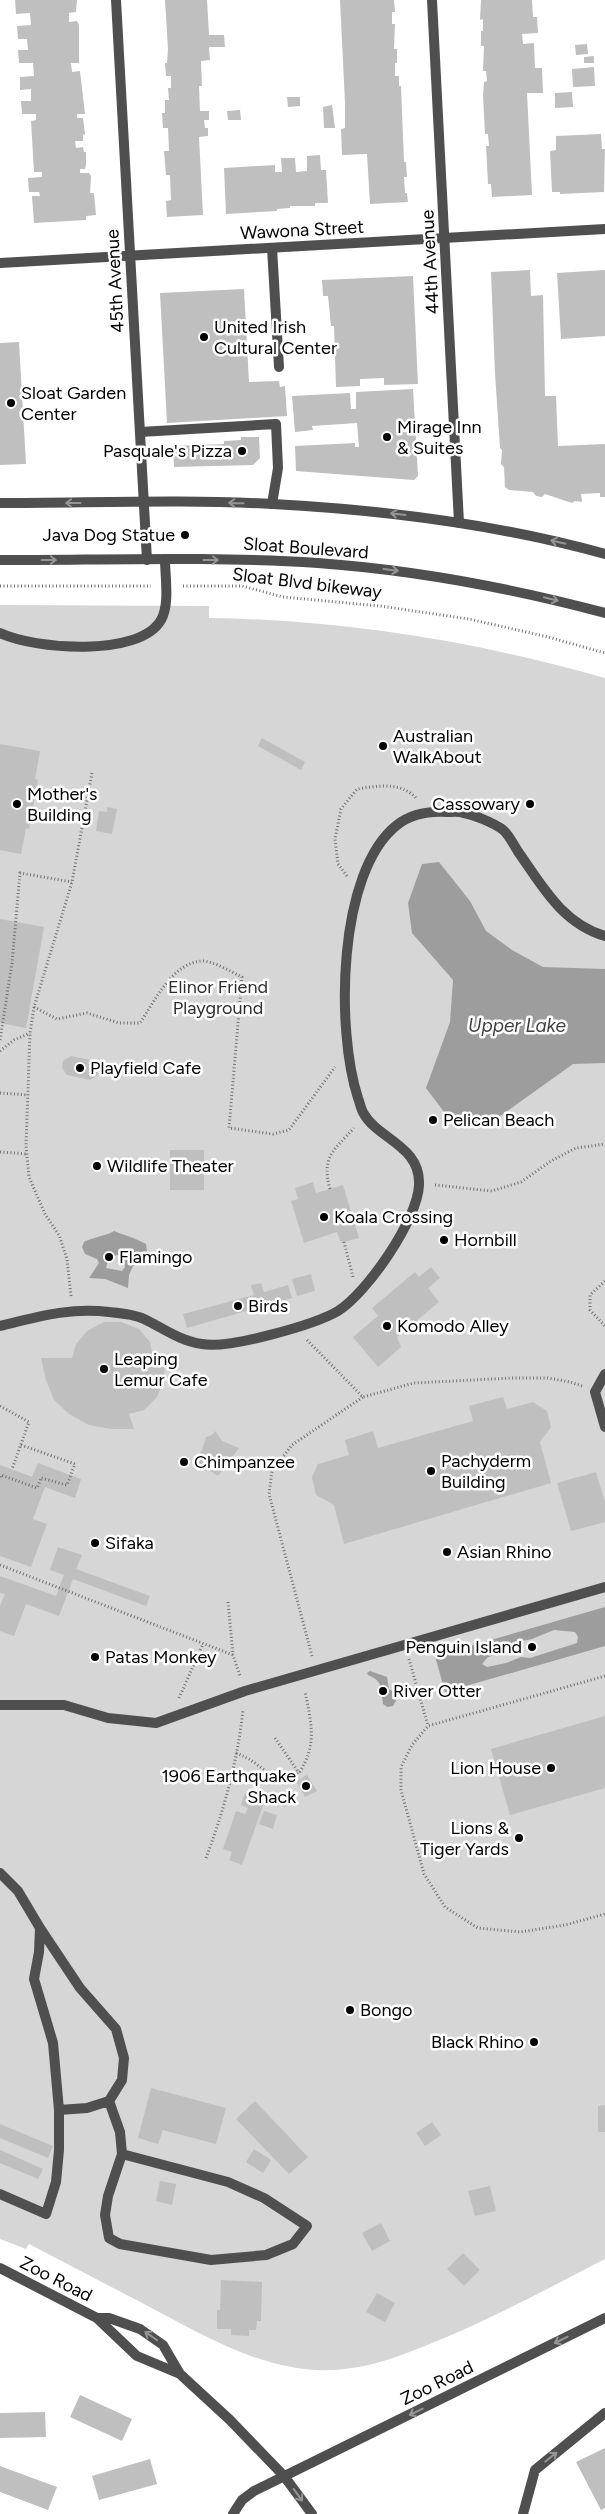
<svg xmlns="http://www.w3.org/2000/svg" width="605" height="2514" font-family="Figtree,sans-serif">
<rect width="100%" height="100%" fill="#fff"/>
<path fill="#d6d6d6" d="M0,605l209,1v12c135,2 266,23 396,60v1581c-52,27 -103,54 -156,77 -34,14 -67,29 -104,33 -71,9 -139,-32 -199,-64 -39,-20 -78,-41 -117,-61l-3,5 -26,-10z"/>
<path fill="#9d9d9d" fill-rule="evenodd" d="M439,862l31,39 16,30 26,19 31,17 62,2v94l-32,1 -88,63 -38,-11 -21,-28 24,-66 3,-42 -41,-47 -4,-30 14,-39z
M114,1231c10,4 21,7 32,13l1,8 -4,10 -10,4 -4,9 -1,13 -23,-9 -16,-1 10,-15 -2,-4 -12,-5 -3,-7 2,-5c9,-5 22,-6 30,-11zM117,1255l6,2 2,10 -3,4 -16,-3 3,-11z
M605,1607v39l-160,46 -10,-36zM554,1630l21,2 3,5 -1,6 -47,15 -9,-1 -15,6 -19,4 -5,-3 5,-6 11,-5 7,-8 27,-6z
M370,1671l17,6 2,12 6,4 2,6 -4,7 -6,1 -4,-3c-2,-13 1,-23 -15,-29l-1,-2z"/>
<path fill="#bfbfbf" d="M15,0h62l-1,12 -7,1v9l8,-1 2,4v38h-8l1,9 8,-1 5,43h-8v4h6l2,16 -2,1v6h-8l1,7 7,-1 1,5h2v13l-1,4h-5v4h9l2,3 -1,17h4l2,22 -10,1v4l-52,3 -2,-27h8l-1,-4h-10l-1,-14 14,-1v-5h-8l-3,-51 5,-1v-6h-14l-1,-13h10v-12l-11,1v-13l14,-1 -1,-13h-14l-1,-13h10l-1,-11h-9l-1,-13 14,-1 -1,-12 -14,1z
M165,0h42l2,35h15l1,12h-16l1,13 -9,1 1,25h-3l1,25h9v9h-5l1,8h3v8l-9,1 4,78 -36,2 -1,-16 5,-1 -1,-25h-4l-2,-24h5l-1,-23h-5l-1,-15h3v-13h4l-1,-12h3v-12h-5l-1,-13h2l1,-14z
M340,0h54l1,12h-3v12h3l-1,25h3v14h-2v13h4v10h2l3,76h2l1,15h-3l1,16h2l1,9 -38,2 -3,-50 -25,1 -1,-26 4,-1v-25z
M481,0h51l1,17h4l1,16 -16,1 1,10 11,-1 1,25h7l1,25h-16l5,102 -40,2 -1,-13h-3l-2,-38h3l-1,-12h-3l-2,-39 1,-13 3,-1 -1,-10h-3l1,-25h-3v-15h2v-12l-3,1z
M587,44l1,10 -12,1 -1,-10z
M594,56v7h-10v-6z
M594,67l1,19 -22,1 -1,-18z
M572,92l1,15 -18,1v-15z
M287,97h13v9l-12,1z
M332,105l3,23h-11l-1,-21z
M240,110l1,10h-13l-1,-9z
M601,134l1,15h3l-1,43 -44,2v-2h-8l-2,-41 6,-1v-14z
M320,155l1,15h5l2,33h-13v3h-25v2l-13,1v2l-51,3 -2,-46 51,-3v7h7l-1,-14h14l1,14 11,-1v-15z
M530,270l1,26 12,-1 2,101h11l2,50 47,-2v53h-5v-4l-19,1 1,8 -7,-1 -3,2 -27,-9 -3,3 -6,-1 -3,-4 -24,-2 -4,-3 -1,-20 -3,-3 1,-14 -2,-2 -5,-74 -4,-102z
M605,270v66l-44,3 -4,-66z
M413,276l5,108 -34,1v-7l-24,1v7l-24,1 -2,-61h-3l-3,-30h-5l-1,-16z
M244,289l5,93 30,-1 1,6 5,-1 2,30 -120,7 -7,-130z
M19,342l7,122 -26,1v-122z
M413,389l5,87 -4,4 -118,-9 -1,-25 60,-3v4h4l-2,-24 -45,3 1,4 -18,2 -3,-36 58,-3 1,16h5v-17z
M241,437h18l1,21 -7,7 -79,2 -1,-21 51,-2v-3l17,-1z
M262,738l43,24 -4,8 -43,-24z
M0,744l40,7 -5,28 3,1 -9,49 -3,-1 -5,26 -21,-4z
M107,807l10,2 -5,25 -16,-3 3,-20 8,1z
M0,919l44,8 -18,101 -26,-5z
M71,1056l24,5 4,6 -2,9 -7,4 -23,-5 -5,-7 1,-7z
M170,1150h34v40h-34z
M313,1182l3,11 27,-8 16,53 -18,5 -4,-11 -33,11 -13,-42 7,-2 -3,-11z
M431,1267l9,11 -12,10 11,14 -42,35 4,10 -23,20 -25,-30 25,-21 -6,-8 43,-36 4,5z
M311,1274l4,17 -18,5 -5,-17z
M261,1283l3,9 24,-7 4,13 -105,30 -4,-14 71,-19 -3,-10z
M104,1322h17l18,7 11,13 3,17 12,1 -1,19 -7,18 -13,13 -15,4 5,15h-23l-22,-4 -20,-11 -15,-14 -8,-20 -5,-22h31l4,-14 11,-13z
M503,1397l4,12 26,-7 14,9 4,16 -11,15 11,41 -207,61 -10,-39 -18,-10 -4,-18 6,-13 31,-9 -4,-15 28,-9 5,17 95,-27 -4,-15z
M215,1431l7,10 17,7 -21,28 -6,-4 -16,-4 -2,-10 5,-3 4,-8 3,-10 6,-2z
M38,1463l43,16 -6,19 -30,-11 -12,32 14,5 -16,43 -31,-11v-91l32,12z
M596,1472l9,30v20l-34,9 -14,-48z
M58,1547l24,8 -6,14 74,27 -4,10 -73,-27 -14,37 -33,-12 -12,32 -14,-5v-25l5,-12 -5,-1v-17l56,20 8,-21 -14,-5z
M605,1716v72l-95,27 -19,-66z
M307,1775l10,16 -12,6 -9,-16z
M245,1793l20,7 -23,65 -13,-5 3,-8 -9,-3 13,-38 9,3 3,-6 -7,-3z
M274,1798l13,5 -2,4 -12,-4z
M264,1811l13,4 -4,14 -14,-5z
M151,2088l75,20 -10,36 -53,-14 -5,14 -20,-6z
M255,2101l53,56 -19,17 -53,-55z
M605,2105v27h-7v-26z
M432,2122l9,13 -16,11 -9,-13z
M0,2124l53,22 -5,12 -48,-20z
M254,2149l17,11 -8,13 -17,-11z
M0,2150l43,19 -5,10 -38,-16z
M160,2181l16,3 -4,21 -16,-4z
M490,2186l6,25 -21,5 -7,-25z
M381,2223l9,18 -18,10 -10,-18z
M463,2253l17,17 -16,16 -17,-17z
M221,2280l41,2 -1,39h-4l-1,9h-7v6l-18,-1v-6h-14v-19h3z
M377,2293l18,10 -10,19 -19,-10z
M80,2395l52,24 -10,22 -52,-24z
M45,2412l1,25 -46,1v-25z
M605,2448v60l-4,2 -25,-48z
M150,2459l7,25 -58,16 -7,-24z
M0,2466l57,21 -9,23 -48,-18z"/>
<g fill="none" stroke-linecap="round" stroke-linejoin="round">
<path stroke="#717171" stroke-width="3" stroke-dasharray="1 2.5" stroke-linecap="butt" d="M0,586h151
M183,586h59l41,11 97,9 89,13 79,18 57,16
M347,876l-9,-12 -3,-25 6,-30 16,-20c21,-3 44,-8 60,10
M34,1007l23,12 30,-6 32,10h21c15,-22 32,-60 62,-62 12,0 29,11 40,16l-13,151 44,6 16,-4 46,-63
M0,1040l12,-77 8,-90 52,9
M0,1051l14,-11 16,-7
M0,1093l28,2
M0,1152l27,2
M435,1185l57,6 29,-9 30,-21 25,-13 29,-4
M330,1189c-9,-32 4,-39 24,-61
M344,1242l9,35
M605,1281l-15,14v15l15,16
M71,1296l-4,-37 -8,-24 -14,-21 -16,-37 -3,-31 4,-113 4,-26 38,-125 20,-109
M307,1340l56,57 51,-14 98,-5h36l22,4 12,4
M0,1406l29,16 -17,47
M21,1445l54,19 -8,21 -26,-7
M0,1565l233,90
M228,1602l5,53 7,21
M312,1656l-43,-162 3,-23 20,-26 71,-48
M409,1659l19,67
M605,1676l-177,50 -16,19 -11,22v23l23,84 21,33 33,21 42,4 45,-7 40,-11
M179,1698l24,-54
M275,1738l24,35
M236,1753c30,11 26,28 63,20 19,-29 12,-50 6,-82
M206,1858c18,-48 32,-98 37,-149"/>
<path stroke="#4f4f4f" stroke-width="10" d="M272,248l7,119
M140,432l136,-8 2,44 -6,36
M0,633c34,16 139,25 161,-13 9,-16 4,-43 4,-61
M0,1326c37,-9 71,-19 109,-14 11,1 25,2 35,7 19,9 36,22 58,25 27,5 112,-19 136,-33 29,-18 80,-92 81,-126 2,-39 -41,-46 -55,-71 -3,-4 -4,-11 -6,-16 -22,-67 -21,-226 39,-273 14,-11 33,-14 50,-13 5,0 12,-1 17,1 11,2 29,10 38,16 7,5 12,17 17,24 24,34 43,70 86,83
M605,1374l-10,18 10,35
M0,1705h64l44,13 48,5 89,-32 360,-104
M0,1873l18,18 22,37 -1,24 -5,27 19,64 6,67v40l-3,32 -10,32 -46,-20
M40,1928l40,60 36,41 8,29 -2,22 -13,21 -22,7 -28,2
M109,2101l11,31 2,22 -14,42 -3,19 4,23 11,6 91,16 55,-5 27,-11 14,-18 -43,-28 -36,-16 -106,-28
M0,2268l97,50 40,38 43,18
M97,2318h12l31,11 23,16 17,29 50,46 54,56
M523,2514l12,-44 70,-57"/>
<path stroke="#4f4f4f" stroke-width="10" d="M116,0l31,560
M432,0l27,523
M0,263l605,-34
M284,2476l28,38
M233,2514l9,-14 12,-9 351,-173"/>
<path stroke="#4f4f4f" stroke-width="10" d="M0,503c91,0 182,-4 273,1 112,6 224,20 332,50
M0,560c106,0 212,-4 318,3 97,7 193,25 287,50"/>
<path stroke="#717171" stroke-width="3" stroke-dasharray="1 2.5" stroke-linecap="butt" d="M0,1477l1,-2 36,13 4,-10"/>
</g>
<defs><path id="oneway-shaft" d="M-6 0H5M1.5-3L5.5 0L1.5 3" fill="none" stroke-width="1.6" stroke-linecap="round" stroke-linejoin="round" transform="scale(1.25)"/></defs>
<g stroke="#959595">
<use href="#oneway-shaft" transform="translate(73 503) rotate(180)"/>
<use href="#oneway-shaft" transform="translate(236 503) rotate(-179)"/>
<use href="#oneway-shaft" transform="translate(398 514) rotate(-173)"/>
<use href="#oneway-shaft" transform="translate(558 542) rotate(-167)"/>
<use href="#oneway-shaft" transform="translate(49 560)"/>
<use href="#oneway-shaft" transform="translate(211 560)"/>
<use href="#oneway-shaft" transform="translate(391 570) rotate(7)"/>
<use href="#oneway-shaft" transform="translate(551 599) rotate(14)"/>
<use href="#oneway-shaft" transform="translate(151 2336) rotate(-145)"/>
<use href="#oneway-shaft" transform="translate(561 2340) rotate(154)"/>
<use href="#oneway-shaft" transform="translate(416 2412) rotate(154)"/>
<use href="#oneway-shaft" transform="translate(551 2457) rotate(-39)"/>
<use href="#oneway-shaft" transform="translate(298 2495) rotate(54)"/>
</g>
<g fill="#000" stroke="#fff" stroke-width="2">
<circle cx="204" cy="337" r="5"/>
<circle cx="11" cy="403" r="5"/>
<circle cx="387" cy="437" r="5"/>
<circle cx="242" cy="451" r="5"/>
<circle cx="185" cy="535" r="5"/>
<circle cx="383" cy="746" r="5"/>
<circle cx="17" cy="804" r="5"/>
<circle cx="530" cy="804" r="5"/>
<circle cx="80" cy="1068" r="5"/>
<circle cx="433" cy="1120" r="5"/>
<circle cx="97" cy="1166" r="5"/>
<circle cx="324" cy="1217" r="5"/>
<circle cx="444" cy="1240" r="5"/>
<circle cx="109" cy="1257" r="5"/>
<circle cx="238" cy="1306" r="5"/>
<circle cx="387" cy="1326" r="5"/>
<circle cx="104" cy="1369" r="5"/>
<circle cx="184" cy="1462" r="5"/>
<circle cx="431" cy="1471" r="5"/>
<circle cx="95" cy="1543" r="5"/>
<circle cx="447" cy="1552" r="5"/>
<circle cx="532" cy="1647" r="5"/>
<circle cx="95" cy="1657" r="5"/>
<circle cx="383" cy="1691" r="5"/>
<circle cx="551" cy="1768" r="5"/>
<circle cx="306" cy="1786" r="5"/>
<circle cx="519" cy="1838" r="5"/>
<circle cx="350" cy="2010" r="5"/>
<circle cx="534" cy="2042" r="5"/>
</g>
<g text-anchor="middle" stroke-width="5" stroke-linejoin="round" paint-order="stroke">
<g font-size="18" fill="#000" stroke="#fff">
<text transform="translate(302 230) rotate(-3)" y="6">Wawona Street</text>
<text transform="translate(430 262) rotate(-93)" y="6">44th Avenue</text>
<text transform="translate(115 281) rotate(-93)" y="6">45th Avenue</text>
<text transform="translate(306 548) rotate(4)" y="6">Sloat Boulevard</text>
<text transform="translate(307 583) rotate(7)" y="6">Sloat Blvd bikeway</text>
<text transform="translate(56 2279) rotate(27)" y="6">Zoo Road</text>
<text transform="translate(437 2383) rotate(-26)" y="6">Zoo Road</text>
</g>
<g font-size="18" fill="#000" stroke="#fff" text-anchor="start">
<text x="214" y="333">United Irish<tspan x="214" dy="21">Cultural Center</tspan></text>
<text x="21" y="399">Sloat Garden<tspan x="21" dy="21">Center</tspan></text>
<text x="397" y="433">Mirage Inn<tspan x="397" dy="21">&amp; Suites</tspan></text>
<text x="232" y="457" text-anchor="end">Pasquale's Pizza</text>
<text x="175" y="541" text-anchor="end">Java Dog Statue</text>
<text x="393" y="742">Australian<tspan x="393" dy="21">WalkAbout</tspan></text>
<text x="27" y="800">Mother's<tspan x="27" dy="21">Building</tspan></text>
<text x="520" y="810" text-anchor="end">Cassowary</text>
<text x="90" y="1074">Playfield Cafe</text>
<text x="443" y="1126">Pelican Beach</text>
<text x="107" y="1172">Wildlife Theater</text>
<text x="334" y="1223">Koala Crossing</text>
<text x="454" y="1246">Hornbill</text>
<text x="119" y="1263">Flamingo</text>
<text x="248" y="1312">Birds</text>
<text x="397" y="1332">Komodo Alley</text>
<text x="114" y="1365">Leaping<tspan x="114" dy="21">Lemur Cafe</tspan></text>
<text x="441" y="1467">Pachyderm<tspan x="441" dy="21">Building</tspan></text>
<text x="194" y="1468">Chimpanzee</text>
<text x="105" y="1549">Sifaka</text>
<text x="457" y="1558">Asian Rhino</text>
<text x="522" y="1653" text-anchor="end">Penguin Island</text>
<text x="105" y="1663">Patas Monkey</text>
<text x="393" y="1697">River Otter</text>
<text x="541" y="1774" text-anchor="end">Lion House</text>
<text x="296" y="1782" text-anchor="end">1906 Earthquake<tspan x="296" dy="21">Shack</tspan></text>
<text x="509" y="1834" text-anchor="end">Lions &amp;<tspan x="509" dy="21">Tiger Yards</tspan></text>
<text x="360" y="2016">Bongo</text>
<text x="524" y="2048" text-anchor="end">Black Rhino</text>
</g>
<g font-size="18" fill="#2d2d2d" stroke="#fff">
<text x="218" y="993">Elinor Friend<tspan x="218" dy="21">Playground</tspan></text>
</g>
<g font-size="19" font-style="italic" fill="#3e3e3e" stroke="#fff">
<text x="517" y="1032">Upper Lake</text>
</g>
</g>
</svg>
